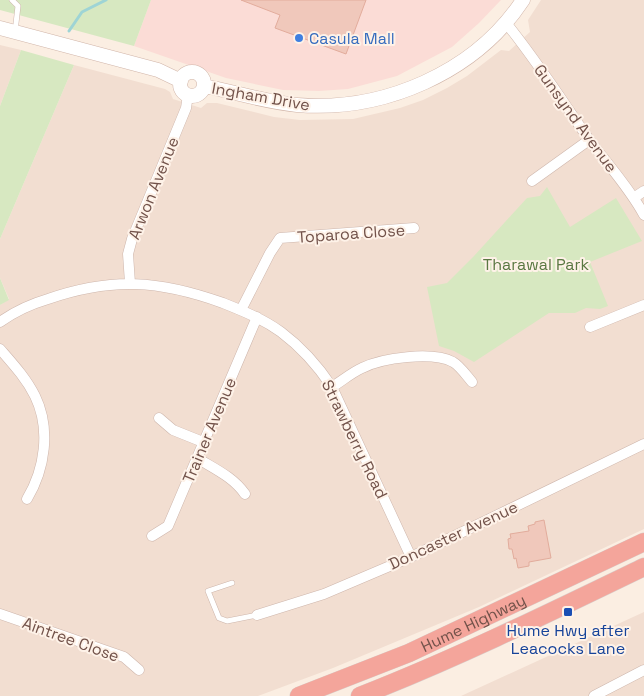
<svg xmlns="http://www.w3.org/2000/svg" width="644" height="696" font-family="'Space Grotesk',sans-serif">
<rect width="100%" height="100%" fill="#fbeee2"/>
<path fill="#f2ded1" d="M541,0h103v529l-165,78 -146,61 -75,28h-258v-391l9,-6 -9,-21v-39l74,-174 91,24 5,3 3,7 28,9 6,-5h10l57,14 26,3 53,-1 47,-11 23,-8 24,-12 20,-12 34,-26 8,1 21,-19 -2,-12z
M0,45l21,5 -21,56z
M644,612v84h-183z"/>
<path fill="#fbdcd6" d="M151,0h350l-22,23 -27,24 -55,29 -49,13 -29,2 -36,-1 -57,-12 -92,-32z"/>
<path fill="#d7e8c1" d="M0,0h151l-17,46 -134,-36z
M21,50l53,15 -74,174v-133z
M547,187l23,40 46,-29 26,43 -52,21 18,44 -8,3 -14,-1 -11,5h-26l-75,49 -20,-11 -15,-5 -12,-59 20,-4 27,-27 53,-58 13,-2z
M0,278l9,22 -9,5z"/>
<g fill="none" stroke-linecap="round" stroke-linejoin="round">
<path stroke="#9ed4d5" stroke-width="3" d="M69,31l13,-19 24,-12"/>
</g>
<path fill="#f0c8bb" stroke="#e2ac9c" d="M241,0h125l-20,54 -71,-26 5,-13z
M544,520l7,38 -22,4v4l-11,2 -2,-10 -2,1 -2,-10h-3l-1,-10 3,-1 -1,-4 19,-3 -1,-5 7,-2v-2z"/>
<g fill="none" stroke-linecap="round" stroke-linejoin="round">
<defs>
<path id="lane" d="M12,0l6,6 -3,26
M232,583l-24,8 11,27 8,3 30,-6"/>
<path id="street" d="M506,23c30,37 55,76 82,115 19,26 41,49 56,77
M532,181l57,-41
M635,197l9,-6
M130,283l-2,-29 4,-15 54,-131 2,-13
M241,310l29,-57 10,-15 134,-10
M0,322c14,-10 31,-18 48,-23 64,-22 111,-19 175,4 20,8 40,16 58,29 20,15 37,34 51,55l79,170
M590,327l54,-22
M0,349c13,15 26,29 35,47 16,33 10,73 -8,103
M332,387c10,-6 19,-14 30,-19 20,-10 70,-17 91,-6 7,4 13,13 19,20
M159,418l14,12 30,12
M197,458c18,11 36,19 48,36
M152,536l16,-10 89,-209
M0,614l124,43 15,13
M257,615l67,-21 87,-37 233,-113
M594,696l50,-26"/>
<path id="secondary" d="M0,28l158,42 23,11
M180 84a12 12 0 1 1 24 0a12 12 0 1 1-24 0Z
M204,86c31,6 61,16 93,19 86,7 178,-32 226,-105"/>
<g id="highway">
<path id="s1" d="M299,696l110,-43 235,-111"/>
<path d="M360,696c97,-38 191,-84 284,-129"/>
</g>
</defs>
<use href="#lane" stroke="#ceb6ac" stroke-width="6"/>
<use href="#street" stroke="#ceb6ac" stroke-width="11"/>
<use href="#secondary" stroke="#d1b5a9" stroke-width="15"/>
<use href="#highway" stroke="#d8cfcc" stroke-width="19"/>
<use href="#lane" stroke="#fff" stroke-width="5"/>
<use href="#street" stroke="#fff" stroke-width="10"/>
<use href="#secondary" stroke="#fff" stroke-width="14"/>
<use href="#highway" stroke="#f4a59b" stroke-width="18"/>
</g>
<circle fill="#3f7fe0" stroke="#fef2e8" stroke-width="2" cx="299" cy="38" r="5"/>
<rect fill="#1a4fb4" stroke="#fef2e8" stroke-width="2" x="563" y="607" width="10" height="10" rx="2.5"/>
<g text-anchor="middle" stroke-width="4" stroke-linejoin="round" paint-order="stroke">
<g font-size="16" fill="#366cbe" stroke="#fef2e8" text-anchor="start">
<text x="309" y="44">Casula Mall</text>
</g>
<g font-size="16" fill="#72524a" stroke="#fef2e8">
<text transform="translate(261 96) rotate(10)" y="6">Ingham Drive</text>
<text transform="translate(576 118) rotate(54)" y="6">Gunsynd Avenue</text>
<text transform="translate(153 188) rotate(-68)" y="6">Arwon Avenue</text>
<text transform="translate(351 233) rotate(-4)" y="6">Toparoa Close</text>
<text transform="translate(209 430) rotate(-67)" y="6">Trainer Avenue</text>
<text transform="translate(355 439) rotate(64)" y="6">Strawberry Road</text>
<text transform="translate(453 535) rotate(-25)" y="6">Doncaster Avenue</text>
<text dy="6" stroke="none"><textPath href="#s1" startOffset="189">Hume Highway</textPath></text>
<text transform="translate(71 639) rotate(20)" y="6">Aintree Close</text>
</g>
<g font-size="16" fill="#5a7842" stroke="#fef2e8">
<text x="536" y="270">Tharawal Park</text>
</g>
<g font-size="16" fill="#164399" stroke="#fef2e8">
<text x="568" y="636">Hume Hwy after<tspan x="568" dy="18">Leacocks Lane</tspan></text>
</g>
</g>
</svg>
